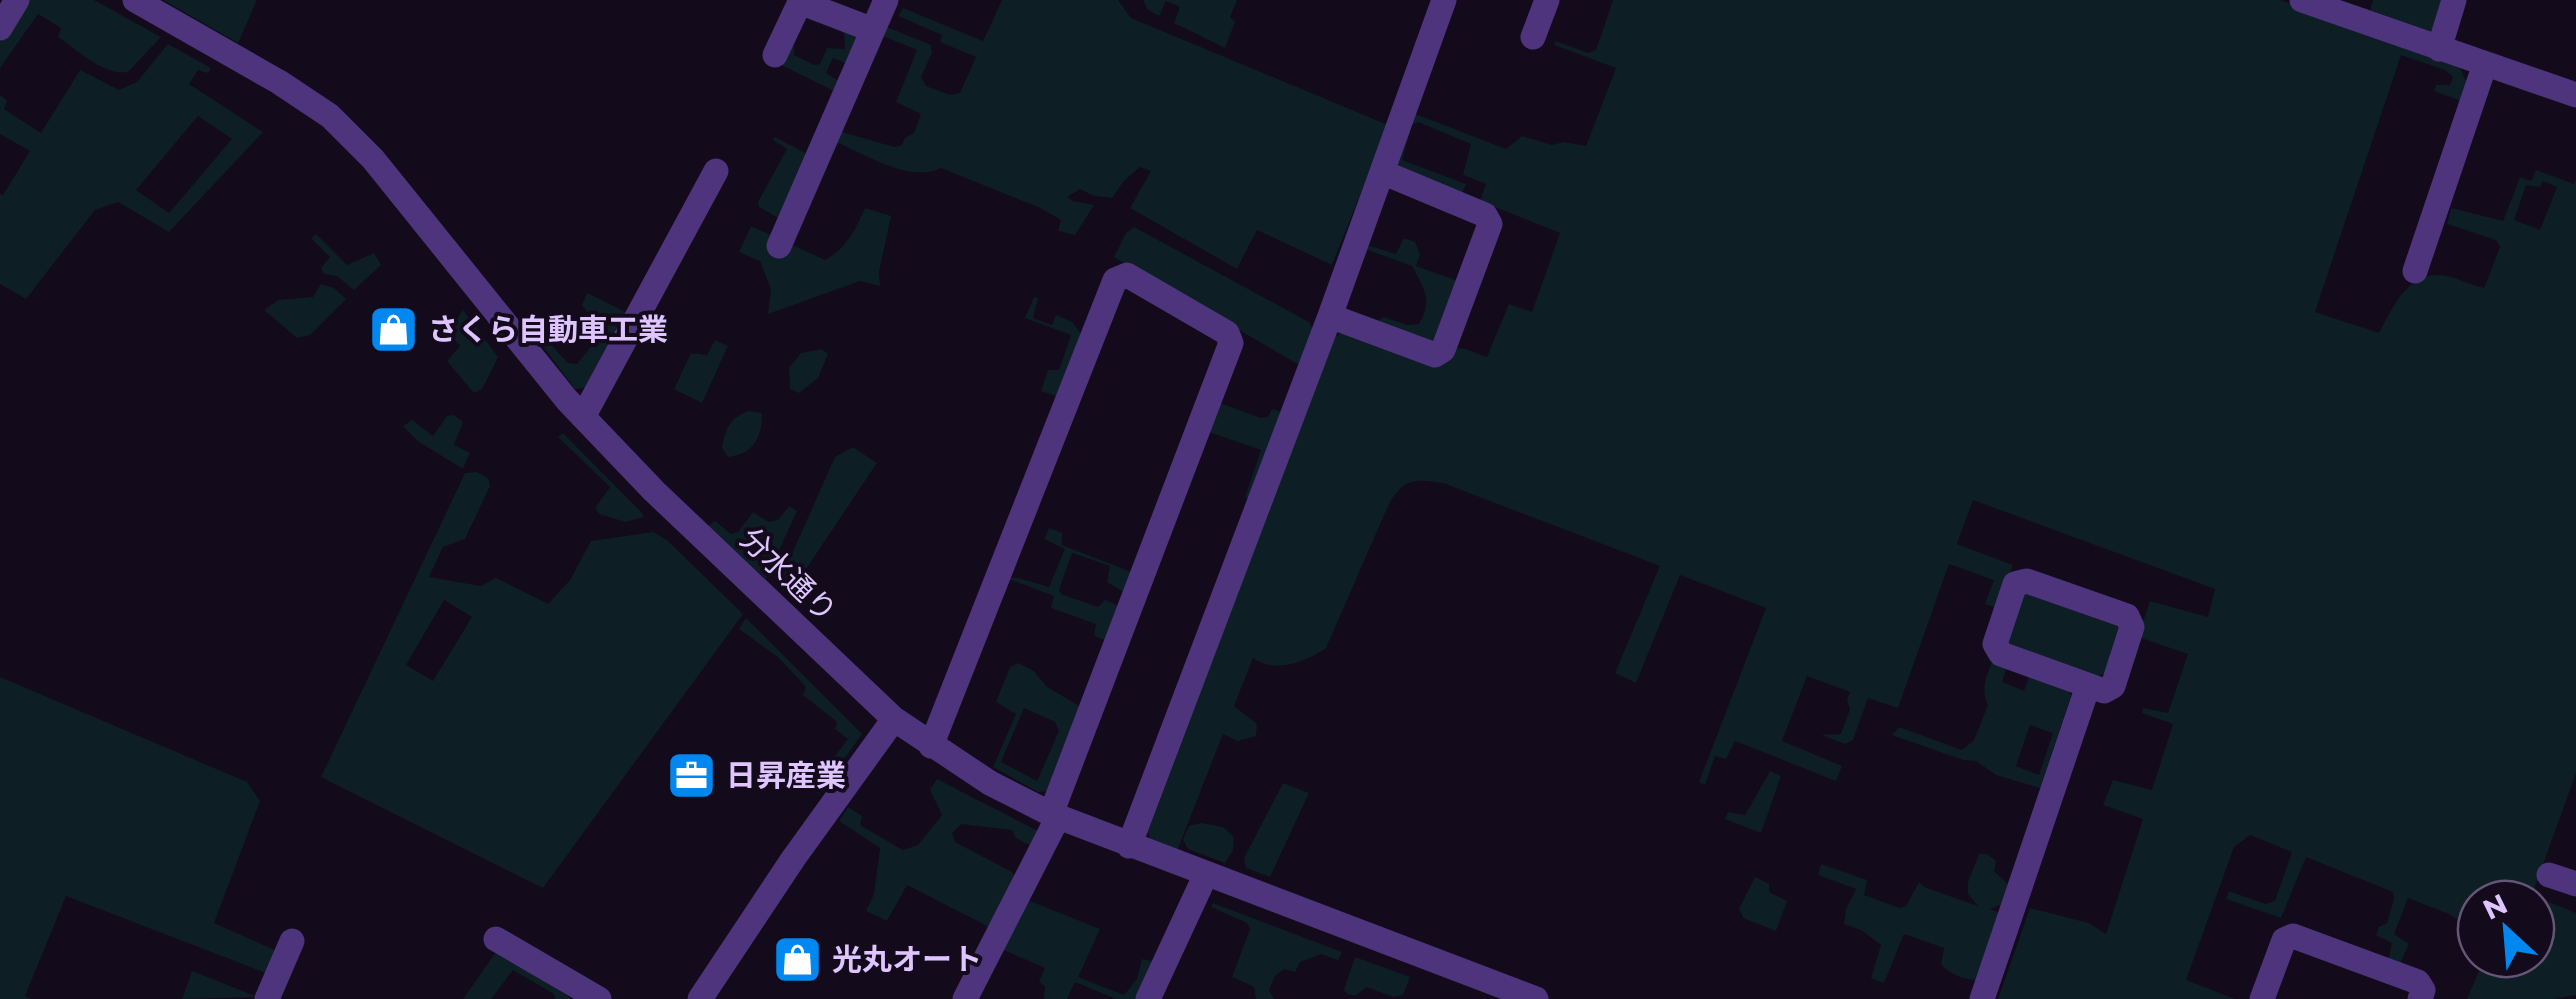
<svg xmlns="http://www.w3.org/2000/svg" width="2576" height="999" font-family="Montserrat,'Noto Sans JP',sans-serif">
<rect width="100%" height="100%" fill="#130a1b"/>
<path fill="#0d1e25" fill-rule="evenodd" d="M26,0h68l67,37 -33,35c-24,4 -51,-22 -70,-35l3,-9 -23,-14 -38,54v-26z
M163,0h94l-19,43z
M1002,0h116l13,18 257,107 -56,140 -75,-35 -20,39 -107,-61 21,-37 -11,-4 -16,14 -12,17 -18,-2 -14,-7 -13,8 6,4 21,4 -19,30 -17,-4 3,-11 -23,-13 -97,-39c-32,16 -77,-15 -108,-27l6,-10 55,16 8,-2 3,-7 9,-5 7,-19 -25,-12 21,-52 -34,-14 4,-9 44,18 1,8 -11,24 5,9 24,9 10,-2 16,-36 -36,-15 2,-7 -44,-19 5,-8 80,33z
M1143,0h94l-7,17 5,5 -10,26 -51,-25 6,-16 -14,-6 -7,15 -11,-6z
M1613,0h667l89,30 15,11 76,27 6,13 -5,20 -27,-10 2,-6h14l3,-8 -8,-7 -44,-15 -86,257 64,21c12,-22 27,-59 59,-58 14,0 32,10 46,13l16,-41 -4,-7 -49,-16 4,-16 52,13 17,-44 11,4 5,-11 38,14 2,-4v593l-44,122 44,18v82l-23,4h-86l17,-40h52v-60h-60v32l-27,-17 -41,-16 -14,36 15,10 -10,22 -11,-5 4,-18 -16,-8 3,-8 8,-4 7,-24 -1,-7 -87,-35 -25,61 -55,-19 3,-8 36,13 10,-3 17,-49 -42,-17 -16,12 -48,133 49,19h-237l32,-91 59,15 17,11 37,-115 -40,-14 10,-25 39,10 21,-66 -31,-11 1,-5 25,5 20,-59 -50,-17 12,-36 58,16 7,-28 -242,-89 -16,44 56,21 -14,44 -14,-5 9,-24 -45,-16 -51,144 -30,-10 -15,42 -8,4 -24,-9 20,-1 9,-25 -3,-8 3,-9 -43,-16 -25,65 60,25 -6,15 -101,-40 -9,18 -11,-3 -10,29 -6,-3 67,-174 -86,-33 -44,108 -21,-10 45,-107 -217,-83c-29,-4 -38,-6 -54,21l-63,144c-20,14 -51,26 -73,10l-19,48 23,18 -1,12 -18,5 -15,-7 -46,117 -26,-8 -3,-11 185,-492 6,-6 10,-1 116,16 22,8 22,-53 23,8 28,-79 -80,-32 6,-17 -23,-9 8,-31 -53,-22 -6,3 -10,35 64,24 -5,11 -64,-25 -3,-10 16,-48 96,37 16,-13 30,9 12,-3 22,4 30,-78 -62,-23 2,-4 32,12 8,-3zM2543,181l14,6 -17,43 -26,-10 12,-35 14,2z
M2373,0h73l-7,26 -9,5 -60,-21z
M837,23l22,16 -11,25 -15,-6 -7,15 14,9 -4,10 -57,-28 9,-21 6,3v9l20,10 6,-1 7,-16 18,1 -1,-17z
M168,44l43,24 -3,5 -10,-3 -9,14 74,48 -94,100 -51,-30 -23,8 -69,89 -26,-15v-90l3,1 27,-44 -30,-17v-39l7,5 -3,9 37,24 39,-63 39,20 18,-8zM198,116l34,23 -63,74 -33,-23z
M775,137l32,17 -25,66 -23,-13 -1,-5 29,-53 -14,-9z
M865,208l26,8 -12,56 1,14 -20,-5 -92,33 3,-24 -11,-29 -21,-9 12,-26 74,34c22,-12 30,-30 40,-52z
M1134,227l175,95 5,9 -15,34 -185,-108 12,-24z
M316,234l31,31 27,-12 7,12 -27,25 -17,-14 -13,-2 -3,-6 9,-11 -19,-19z
M1404,238l11,4 5,12 -4,12 45,16 -20,56 -11,6 -56,-20 9,-7 25,8 11,-1c14,-23 5,-36 -7,-58l-47,-17 2,-4 29,9z
M321,284l13,4 12,11 -36,36 -13,3 -33,-28 14,-10 35,-3z
M587,293l40,20 -38,74 -14,2 -47,-62 2,-5 38,41 9,1 15,-19 -2,-29 -8,-11z
M1034,297l4,1 -5,20 19,7 4,-10 16,7 10,13 -23,62 -18,-6 7,-21h11l12,-35 -46,-17z
M463,310l35,47 -16,32 -8,4 -27,-32 13,-15 -12,-13z
M715,340l13,6 -26,57 -28,-14 17,-36 16,2z
M822,349l6,5 -10,24 -19,15 -9,-4 -1,-21 12,-15z
M1220,403l41,15 7,-1 4,-8 10,3 -32,87 -5,-2 16,-47 -52,-18z
M748,411l14,2c0,26 -9,41 -34,44l-6,-9c3,-19 8,-30 26,-37z
M454,415l9,7 -9,23 16,8 -7,16 -44,-27 -16,-16 9,-6 21,16 14,-20z
M563,433l79,80 2,4 -19,5 -26,-8 -4,-6 15,-21 -52,-50z
M853,447l24,16 -89,133 -10,-11 57,-128z
M477,472l11,6 2,8 -25,53 -22,8 -14,30 52,9 15,-8 52,26 22,-24 21,-39 62,-9 14,8 76,74 -200,274 -222,-111 144,-304zM444,600l28,17 -39,64 -27,-16z
M789,506l8,5 -31,68 -58,-53 7,-5 16,13 7,-2 15,-20 16,10 9,-2z
M1049,528l13,5v12l72,28 -7,21 -20,-12 3,-16 -38,-13 -13,37 2,4 37,13 7,-7 17,7 -13,34 -15,-5 2,-12 -45,-16 3,-12 -48,-18h13l30,9 16,-38 -21,-10z
M2031,590l85,29 6,10 -15,44 -11,4 -86,-30 -5,-8 14,-44z
M746,618l116,116 -43,60 -9,-5 38,-50 -13,-10 2,-7 -34,-27 3,-8 -27,-29 -40,-29z
M1993,659l14,7 -5,16 22,9 6,-17 38,15 3,7 -31,92 -44,-13 -20,-14 -13,-1 -71,-25 7,-8 63,23 12,-10 14,-35c-8,-16 -1,-30 5,-46zM2030,725l23,8 -14,42 -23,-9z
M1018,663l16,8 13,16 34,20 -30,84 -13,1 -45,-25 23,-53 -20,-12 14,-35zM1024,708l31,14 4,9 -22,50 -36,-19z
M0,677l247,105 13,19 -46,122 63,28 -6,24 -205,-79 -41,100 6,3h-31z
M1770,771l11,5 -20,57 -36,-14 3,-7 17,3z
M937,779l101,52 -7,15 -15,-8 -4,-8 -51,-6 -9,9 3,9 57,30 4,7 -25,49 -84,-43 -20,36 -21,-10 8,-17 6,-46 -41,-27 9,-14 14,9 -2,9 43,25 15,-5 24,-30 -12,-25z
M1283,783l26,10 -39,84 -24,-9 -2,-10z
M1201,823l22,4 11,10 -1,13 -8,13 -37,-14 -5,-10 6,-13z
M1979,854h8l9,7 -2,10 14,13 -6,20 -12,5 10,4 -25,67c-13,-2 -25,-5 -34,-16l3,-16 -40,-14 -20,49 -13,-5 10,-33 -20,-15 -17,-6 2,-15 10,-20 -38,-14 3,-11 46,16 -3,15 36,13 6,-2 13,-24 5,5 54,19 -10,-12v-12z
M1755,877l14,7v8l18,9 -11,30 -33,-13 -4,-9z
M1025,899l75,30 -22,48 46,18 13,-16 5,-20 11,2 -17,38h-20l-41,-17 -8,17h-23l1,-13 -6,-4 6,-14 -44,-19z
M1213,903l129,49 -4,8 -17,-6 -21,8 -5,10 -11,-3 -9,7 -6,14 5,9h-18l-2,-12 -22,-10 18,-48 -3,-6 -36,-16z
M496,952l74,45 -1,2h-14l-1,-5 -41,-24 -22,29h-28z
M1355,957l55,20 -7,18 -9,2 -28,-10 -9,8h-8l-5,-5z
M192,971l66,26 -76,2z"/>
<g fill="none" stroke-linecap="round" stroke-linejoin="round">
<path stroke="#4e347c" stroke-width="25" d="M135,0l144,82 51,34 43,43 194,241 87,91 240,228 96,64 61,31 485,185
M2302,0l274,95
M800,2l73,28
M0,28l17,-28
M1533,37l14,-37
M2439,49l15,-49
M775,55l26,-55
M779,246l107,-246
M2415,271l70,-207
M1330,316l105,39 8,-5 47,-126 -5,-9 -103,-43
M583,417l133,-246
M2027,581l100,35 5,11 -19,59 -9,5 -103,-37 -6,-10 20,-60z
M931,746l184,-466 12,-5 100,58 4,10 -180,471
M1129,846l201,-530 114,-316
M2549,875l27,9
M496,939l103,60
M267,999l25,-58
M700,999l93,-140 101,-140
M965,999l93,-182
M1148,999l58,-125
M1982,999l106,-313
M2262,999l22,-59 9,-4 125,46 5,8 -3,9"/>
</g>
<defs>
<symbol id="shop-square" viewBox="-11 -11 22 22"><rect x="-9" y="-9" width="18" height="18" rx="4" fill="#0088f0" stroke="#130a1b"/><path d="M-5-2.5h2.3a2.7 3.5 0 0 1 5.4 0H5L5.5 6h-11ZM-1.5-2.5h3a1.5 2.3 0 0 0-3 0Z" fill="#fff"/></symbol>
<symbol id="office-square" viewBox="-11 -11 22 22"><rect x="-9" y="-9" width="18" height="18" rx="4" fill="#0088f0" stroke="#130a1b"/><path d="M-6-3h4V-5.5h4V-3h4V5H-6ZM-1-4.5V-3h2v-1.5ZM-6 0V1H6V0Z" fill="#fff"/></symbol>
</defs>
<g fill-rule="evenodd">
<use href="#shop-square" x="366" y="302" width="55" height="55"/>
<use href="#office-square" x="664" y="748" width="55" height="55"/>
<use href="#shop-square" x="770" y="932" width="55" height="55"/>
</g>
<g text-anchor="middle" stroke-width="8" stroke-linejoin="round" paint-order="stroke">
<g font-size="30" font-weight="bold" fill="#dfc5ff" stroke="#130a1b" text-anchor="start">
<text x="428" y="340">さくら自動車工業</text>
<text x="726" y="786">日昇産業</text>
<text x="832" y="970">光丸オート</text>
</g>
<g font-size="30" fill="#dfc5ff" stroke="#130a1b">
<text transform="translate(788 575) rotate(44)" y="10">分水通り</text>
</g>
</g>
<g transform="translate(2506 929) rotate(334)"><circle r="48" fill="#130a1b" stroke="#655576" stroke-width="2.5"/>
<path d="M0-8L18 38L0 25L-18 38Z" fill="#0088f0"/>
<text y="-15" font-size="28" font-weight="bold" text-anchor="middle" fill="#dfc5ff">N</text>
</g>
</svg>
